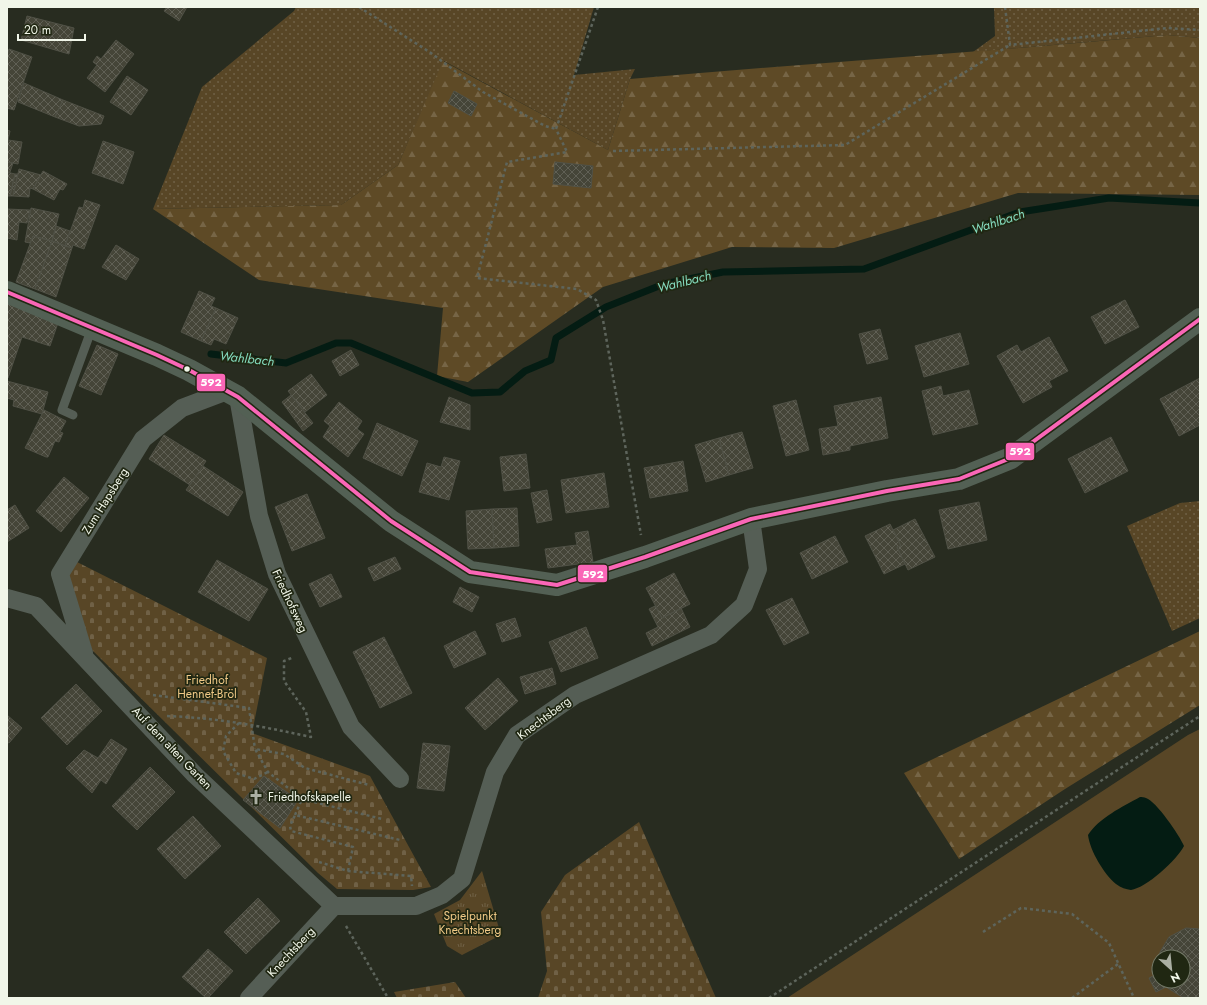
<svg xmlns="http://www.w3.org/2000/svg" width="1207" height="1005" font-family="Jost,sans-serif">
<defs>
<pattern id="grass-dots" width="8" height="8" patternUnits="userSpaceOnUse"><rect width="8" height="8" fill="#584626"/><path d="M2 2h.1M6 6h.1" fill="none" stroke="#706146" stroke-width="1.8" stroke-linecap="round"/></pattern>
<pattern id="forest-firs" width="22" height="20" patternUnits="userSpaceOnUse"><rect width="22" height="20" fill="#5e4a26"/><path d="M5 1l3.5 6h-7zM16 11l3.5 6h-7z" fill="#766546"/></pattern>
<pattern id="cemetery-stones" width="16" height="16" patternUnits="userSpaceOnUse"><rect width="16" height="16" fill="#584626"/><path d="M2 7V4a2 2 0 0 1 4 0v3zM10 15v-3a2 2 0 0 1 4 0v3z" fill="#706146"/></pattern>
<pattern id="park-tufts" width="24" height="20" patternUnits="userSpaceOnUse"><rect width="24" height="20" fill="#584626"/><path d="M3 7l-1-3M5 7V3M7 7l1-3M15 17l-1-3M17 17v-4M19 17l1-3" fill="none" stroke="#706146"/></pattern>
<pattern id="building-cross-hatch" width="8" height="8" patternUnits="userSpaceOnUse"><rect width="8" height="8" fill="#454538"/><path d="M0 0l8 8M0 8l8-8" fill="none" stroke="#606055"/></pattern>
</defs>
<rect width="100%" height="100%" fill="#282c20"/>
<path fill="url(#grass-dots)" d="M296,7h298l-20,68 61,-6 -5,10 -22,71 -164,-89 -46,104 -57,40 -188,4 49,-122 92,-76z
M994,7h206v31l-33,-3 -194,17 22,-16z
M1200,501v117l-28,13 -45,-105 53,-23z"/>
<path fill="url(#forest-firs)" d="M1167,35l33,3v157l-182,-2 -184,55 -102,-1 -129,40 -135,95 -31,-6 6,-68 -184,-28 -106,-71 188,-4 57,-40 45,-104 165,89 22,-71c179,-16 358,-27 537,-44z
M1200,631v74l-135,84 -106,70 -55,-86z"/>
<path fill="url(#cemetery-stones)" d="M77,562l190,96 -15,75 118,43 61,111 -18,3 -76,-1 -19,-16 -226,-223 -24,-74z
M639,822l77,176h-178l9,-27 -6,-59 24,-37z
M455,982l11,16h-69l-3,-6z"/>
<path fill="url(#park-tufts)" d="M482,871l19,64 -39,20 -15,-9 -13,-32 26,-14z"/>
<path fill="#584626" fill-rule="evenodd" d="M1200,729v269h-413l401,-263zM1159,957h24v24h-24z"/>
<path fill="#041c13" d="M1140,797c2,0 4,0 6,1 10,3 34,38 38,48 -7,14 -38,42 -53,44 -5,-1 -10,-2 -15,-6 -12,-10 -26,-33 -28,-49 11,-17 34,-28 52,-38z"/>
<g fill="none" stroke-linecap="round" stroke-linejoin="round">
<path stroke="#041c13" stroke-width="7" d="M211,354l75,9 50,-20h15l121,50 28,-1 25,-21 26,-11 5,-22 50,-31 58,-23 59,-12 141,-3 156,-57 89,-14 91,5"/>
</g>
<path fill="url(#building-cross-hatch)" stroke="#505146" d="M167,7h20l-8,14 -15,-10z
M27,16l47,12 -5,26 -48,-14z
M116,40l18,14 -29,38 -18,-14 10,-13 -4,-3 4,-6 4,3z
M9,49l23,8 -18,53 -7,-2v-53z
M127,76l21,14 -17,25 -21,-13z
M24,83l39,17 -8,17 -37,-15z
M454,91l23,13 -6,12 -23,-13z
M63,100l41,16 -3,8 -22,2 -24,-9z
M7,130l3,1 -2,9 14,2 -4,22 -11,-2z
M103,141l31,11 -11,32 -31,-11z
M7,162l6,1 -3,9h-3z
M555,162l38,4 -2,22 -38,-4z
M19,169l22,6 -8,14 -3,-1 -1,9 -16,-1z
M43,171l24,13 -4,6 -3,-1 -6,11 -21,-11z
M7,172l8,2 -5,22h-3z
M15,174h3l-5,22h-3z
M85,200l15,5 -16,44 -11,-4 -1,3 -7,-2 14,-39 4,1z
M31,208l28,6 -7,27 -19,-5 -3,7 -5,-1z
M7,209l23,1 -3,13 -8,-1 -2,18 -10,-2z
M56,226l14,5 -5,15 -13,-5z
M33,236l19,5 -17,48 -19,-7z
M52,241l20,7 -16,49 -21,-8z
M116,245l23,14 -13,21 -24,-13z
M199,291l16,7 -4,8 5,2 -15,33 -20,-9z
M1125,300l14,27 -34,17 -14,-27z
M7,303l52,17 -9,26 -28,-9 -14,41 -1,-1z
M216,308l22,10 -12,26 -12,-5 -3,6 -10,-4z
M880,329l8,30 -21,5 -8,-30z
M960,333l9,31 -45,13 -9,-31z
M1049,337l19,34 -19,10 3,6 -29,16 -26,-47 20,-11 4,7z
M97,345l21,9 -17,41 -22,-9z
M351,350l8,15 -19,11 -8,-15z
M311,374l16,21 -22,17 -17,-21z
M1200,378v47l-21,11 -19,-37z
M7,381l41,11 -6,22 -29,-8 1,-6 -7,-2z
M941,386l2,10 26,-6 9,34 -45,11 -11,-44z
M291,395l22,28 -10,8 -21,-29z
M449,397l21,8v25l-30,-8z
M881,397l7,41 -38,8v4l-27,5 -4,-26 19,-3 -4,-20z
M796,400l13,50 -23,6 -13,-50z
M339,402l23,19 -5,8 7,5 -16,23 -25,-20 7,-11 -6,-5z
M44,410l22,11 -6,11 3,1 -4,9 -4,-1 -7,16h-2l-21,-9z
M377,423l41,18 -16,35 -39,-18z
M742,432l11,36 -24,7 -10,-37z
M164,435l42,26 -16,24 -41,-26z
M1111,437l17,34 -43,22 -17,-34z
M719,438l10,37 -23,7 -11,-37z
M526,454l4,34 -26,3 -4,-34z
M444,457l16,4 -11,39 -30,-8 8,-29 14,4z
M683,461l5,30 -38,7 -6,-30z
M203,466l40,26 -15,24 -42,-26z
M604,473l5,34 -43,6 -5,-33z
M64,477l25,21 -28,34 -25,-21z
M547,490l5,30 -15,3 -6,-30z
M307,494l18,44 -33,13 -17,-44z
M979,502l8,38 -39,9 -9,-39z
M15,505l14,23 -22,14v-32z
M517,508l2,38 -25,2 -2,-39z
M492,509l2,39 -26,1 -2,-38z
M915,519l20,38 -27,13 -11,-23 4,-1 -8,-16z
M890,524l11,22 -4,1 8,17 -21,10 -19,-38z
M588,531l5,31 -45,6 -3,-19 32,-4 -2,-12z
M835,536l13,26 -36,17 -12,-26z
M395,557l6,12 -27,12 -6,-13z
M217,560l51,29 -19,32 -51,-29z
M674,573l16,31 -28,14 -16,-30z
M331,574l11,23 -22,10 -11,-23z
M460,587l19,10 -7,15 -19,-10z
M792,598l17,35 -25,12 -18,-35z
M655,606l7,12 19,-10 9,19 -38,19 -6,-13 12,-6 -9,-18z
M515,618l6,18 -19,6 -6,-18z
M586,627l12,31 -37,14 -12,-30z
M475,631l11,23 -32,14 -10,-22z
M384,637l28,56 -32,15 -27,-56z
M552,668l4,16 -31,10 -5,-17z
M498,678l20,23 -33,29 -20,-22z
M76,684l26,27 -35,34 -26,-27z
M7,715l15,13 -13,15 -2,-1z
M111,739l16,10 -21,35 -5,-4 -9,13 -26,-25 18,-18 14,8z
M423,743l27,3 -6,45 -27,-3z
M150,767l25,25 -38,38 -25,-24z
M264,776l34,24 -18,28 -37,-28z
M193,816l28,30 -36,33 -28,-30z
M258,898l22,23 -34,33 -22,-22z
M1186,928l14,1v69l-18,-1 -16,-10 -10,5 -7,-14 10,-5v8h24v-24h-23v-5l9,-15z
M208,949l25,22 -25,27h-2l-24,-21z"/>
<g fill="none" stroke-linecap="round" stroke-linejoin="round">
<path stroke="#5e655c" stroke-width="2.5" stroke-dasharray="3 3" stroke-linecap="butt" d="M359,7l72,46 52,39 62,34 11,3
M598,7l-42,122 11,23 -60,10 -30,116 100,11 19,11 7,20 38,215
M1005,7l5,38 157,-17 33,2
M613,151l232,-6 165,-100
M153,695l96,13 6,41
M167,716c51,2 94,10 144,21l-5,-25 -22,-31v-20l10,-4
M239,723l-13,13 -3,15 13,22 18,6 14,-7
M302,799l-34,-27 -13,-23 29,5 21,14 64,17
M295,815l7,-16 80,20
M319,862l29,9 63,5 1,10
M348,871l5,-24 -62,-16 -1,-5 5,-11 105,25
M346,926l42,72
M983,932l38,-24 51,6 37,29 25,55
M769,998l431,-282
M1072,998l46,-34"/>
<path stroke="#555e55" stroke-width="9" d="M73,415l-11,-5 30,-82"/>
<path stroke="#555e55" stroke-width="18" d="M238,397l21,119 18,58 74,153 49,52
M7,598l29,8 159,169 139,131
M84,653l-24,-79 83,-135 39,-31 45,-17
M249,998l85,-92h82l26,-11 20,-16 33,-107 22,-37 58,-40 136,-60 33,-30 14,-36 -7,-50"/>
<path stroke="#536054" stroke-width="22" d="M7,292l150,63 32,15 49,27 153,124 79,51 87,13 88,-28 106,-38 136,-28 72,-12 52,-21 189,-139"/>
<defs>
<path id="bus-1" d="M7,292l150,63 32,15 49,27 153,124 79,51 87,13 88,-28 106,-38 136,-28 72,-12 52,-21 189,-139"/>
</defs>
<use href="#bus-1" stroke="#202712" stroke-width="7"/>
<use href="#bus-1" stroke="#fa66b7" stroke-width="4"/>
</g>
<defs>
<symbol id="church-bare" viewBox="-9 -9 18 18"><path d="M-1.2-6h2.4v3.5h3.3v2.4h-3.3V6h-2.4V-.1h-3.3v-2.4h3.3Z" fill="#abafa3" stroke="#202712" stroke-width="2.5" paint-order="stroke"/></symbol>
</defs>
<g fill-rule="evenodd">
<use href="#church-bare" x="245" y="786" width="22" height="22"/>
</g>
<circle fill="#f1f6e9" stroke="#202712" stroke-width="1.5" cx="187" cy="369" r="3.5"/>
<g text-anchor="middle" stroke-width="3.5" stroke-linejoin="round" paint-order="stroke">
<g font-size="12" fill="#f1f6e9" stroke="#202712">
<text transform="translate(105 501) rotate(-58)" y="4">Zum Hapsberg</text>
<text transform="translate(290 601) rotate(65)" y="4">Friedhofsweg</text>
<text transform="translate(544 718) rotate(-37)" y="4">Knechtsberg</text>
<text transform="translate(172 748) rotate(46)" y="4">Auf dem alten Garten</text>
<text transform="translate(291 952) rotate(-47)" y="4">Knechtsberg</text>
</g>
<g font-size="12" fill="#efc886" stroke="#202712">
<text x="207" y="684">Friedhof<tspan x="207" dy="14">Hennef-Bröl</tspan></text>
<text x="470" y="920">Spielpunkt<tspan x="470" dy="14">Knechtsberg</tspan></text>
</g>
<g font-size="12" fill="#f1f6e9" stroke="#202712" text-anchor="start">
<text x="268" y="801">Friedhofskapelle</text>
</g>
<g font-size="13" font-style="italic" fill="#84dbbe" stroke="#202712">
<text transform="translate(998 221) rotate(-18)" y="5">Wahlbach</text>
<text transform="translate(684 281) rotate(-14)" y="5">Wahlbach</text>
<text transform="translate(247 358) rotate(6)" y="5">Wahlbach</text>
</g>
</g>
<g stroke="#202712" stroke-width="1.5">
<rect x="196" y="373" width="30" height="19" rx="4" fill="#fa66b7"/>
<rect x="1005" y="442" width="30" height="19" rx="4" fill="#fa66b7"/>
<rect x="577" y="564" width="31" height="19" rx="4" fill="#fa66b7"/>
</g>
<g font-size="11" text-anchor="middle" font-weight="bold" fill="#fff">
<text x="211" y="386">592</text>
<text x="1020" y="455">592</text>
<text x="593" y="578">592</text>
</g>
<rect width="1207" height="1005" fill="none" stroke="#f1f6e9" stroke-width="16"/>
<g transform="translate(1171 969) rotate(153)"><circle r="19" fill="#202712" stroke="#747a68"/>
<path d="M0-3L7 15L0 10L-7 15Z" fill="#abafa3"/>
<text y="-6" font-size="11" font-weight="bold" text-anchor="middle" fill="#f1f6e9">N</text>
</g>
<path d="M18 34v6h67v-6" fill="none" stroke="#f1f6e9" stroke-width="2"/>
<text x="24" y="34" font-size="12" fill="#f1f6e9" stroke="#202712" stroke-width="3" paint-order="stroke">20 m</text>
</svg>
